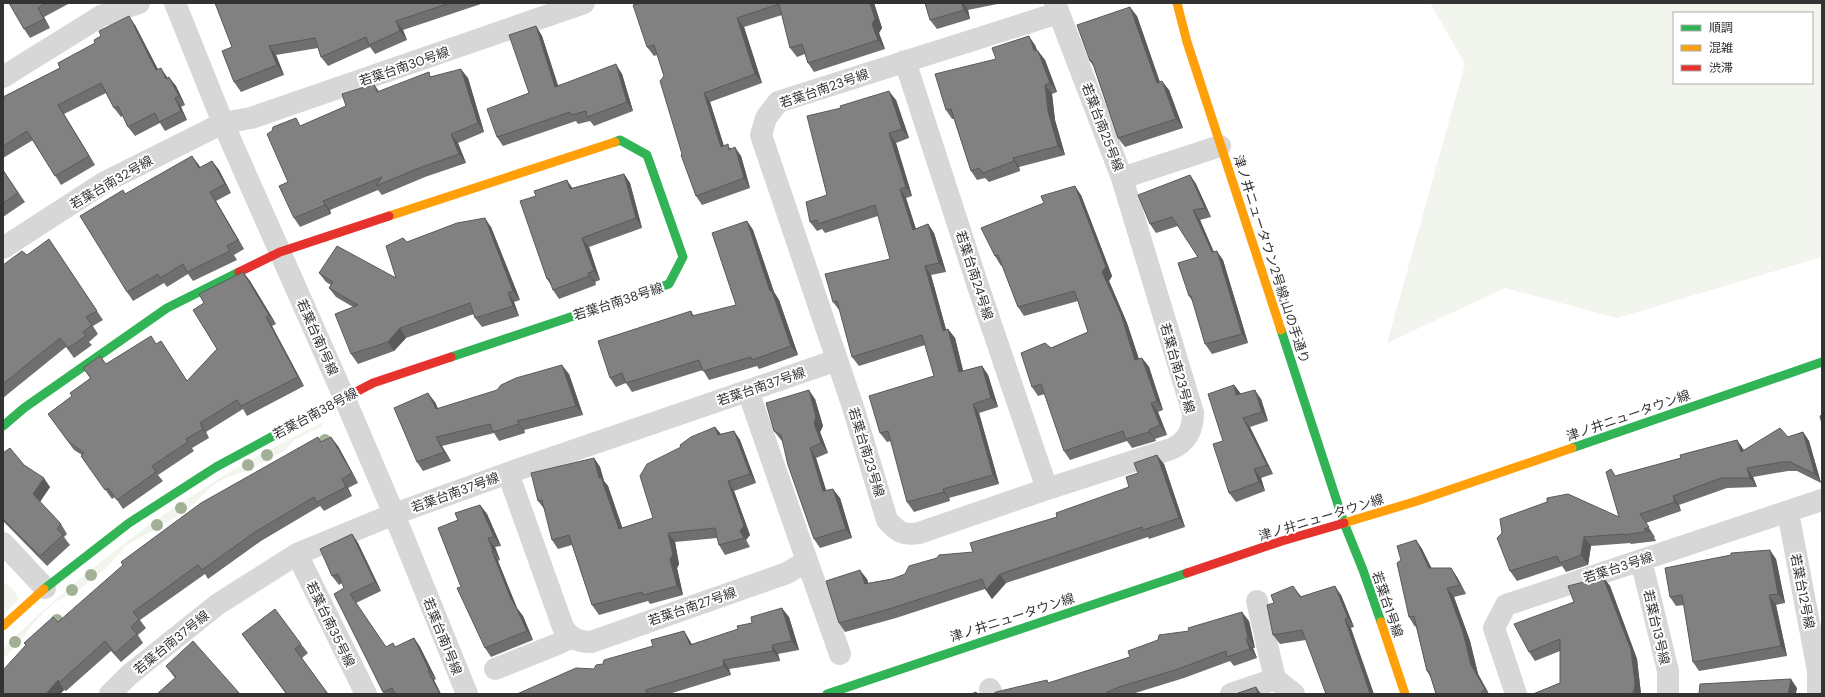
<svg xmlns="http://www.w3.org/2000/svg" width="1825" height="697" font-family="'DM Sans','Noto Sans JP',sans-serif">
<rect width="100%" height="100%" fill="#fff"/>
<path fill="#f1f5ed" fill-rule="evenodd" d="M1430,3h392v254l-205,61 -112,-30 -118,55 78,-279zM1674,13h138v70h-138z
M324,422l-4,5 -27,14 -7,9 -36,20 -25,8 -13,8 -23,22 -31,20 -31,17 -21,23 -29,23 -22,11 -11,10 -13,14 -11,16 -17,17v-11c98,-94 198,-168 321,-226z
M3,582l9,6 7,11 -16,16v-20l2,1 -2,-2z"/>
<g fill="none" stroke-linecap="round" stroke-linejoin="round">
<path stroke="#d7d7d7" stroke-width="22" d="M175,3l48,120 121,274 50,117 73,180
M1055,3l67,175 98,-32
M1058,13l-280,89 -12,16 -5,17 92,272 34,113c11,12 16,16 32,13l128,-44 124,-40c16,-7 22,-19 22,-36l-71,-235
M905,61l72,222 70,206
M3,77l98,-61 38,-13
M3,248l102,-66 118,-59 28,-5 333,-115
M508,473l55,154c6,11 16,15 28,15l196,-69 20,-12 -59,-170
M1788,512l30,159v23
M3,543l42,45
M297,554l69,140
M1641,560l27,111v23
M807,561l33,93
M1257,601l18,78
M495,669l60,-24 17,-8
M990,689l2,5
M110,694l19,-19 89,-71 79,-50 97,-40 114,-41 329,-113
M1231,694l44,-15 19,15
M1516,694l-22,-66 12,-23 316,-105"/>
<path stroke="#30b455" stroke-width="9" d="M1281,330l63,193 19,47 18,52
M451,357l218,-73 14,-27 -36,-102 -27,-15 -5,2
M3,426l21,-18 143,-100 72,-36
M1572,448l250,-86
M44,589l85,-66 87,-56 94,-51
M827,694l360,-121"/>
<path stroke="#ff9f0a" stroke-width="9" d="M1177,3l10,39 94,288
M389,216l226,-74
M1344,523l73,-22 155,-53
M1381,622l24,72
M3,626l41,-37"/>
<path stroke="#e5322d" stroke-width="9" d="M239,272l41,-20 109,-36
M310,416l63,-33 78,-26
M1187,573l95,-32 62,-18"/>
</g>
<g fill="#a2b095">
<circle cx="325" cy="440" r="6"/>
<circle cx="267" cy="455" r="6"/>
<circle cx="248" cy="465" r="6"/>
<circle cx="181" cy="508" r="6"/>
<circle cx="157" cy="525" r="6"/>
<circle cx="91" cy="575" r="6"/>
<circle cx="72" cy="590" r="6"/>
<circle cx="57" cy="620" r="6"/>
<circle cx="15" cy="642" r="6"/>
</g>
<path fill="#6f6f6f" d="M9,3h61l-26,14 6,11 -20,10 -6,-9z
M215,3h269l-81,27 4,10 -32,14 -5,-7 -42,19 -7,-9 -3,-9 -42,7 8,20 -43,17 -7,-10 -2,-35z
M642,3h232l8,25 -3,5 6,16 -71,23 -6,-9 -3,-9 -8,3 -7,-9 -8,-33 -38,12 18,56 -52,19 14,44 7,2 10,8 9,32 -48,17 -6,-9 -14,-42 -18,-78 -7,-21 -3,1 -7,-9z
M925,3h77l-34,7 2,9 -33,10 -7,-9z
M1137,16l23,66 9,8 14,38 -58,19 -7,-9 -24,-71 -4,-6z
M135,25l23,45 10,8 8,8 9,19 -4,2 6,13 -22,11 -5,-8 -25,13 -7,-9 -5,-11 -2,1 -7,-9 -8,-15 -42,21 31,51 -34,20 -28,-45 -30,18v-61l57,-29z
M536,26l6,10 16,49 64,-11 11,37 -39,15 -4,-5 -12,3 -2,-3 -73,25 -6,-9 32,-44z
M1035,45l2,6h1l7,9 12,32 -5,2 3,26 10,35 -46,12 1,4 -31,11 -4,-4 -8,2 -6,-9 -17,-52h-2l-6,-9 50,-51z
M432,76l36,2 16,54 -26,11 8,20 -41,14 -43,18 -4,-5 -48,20 1,4 -31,13 -6,-9 -6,-36 14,-56 77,-34z
M896,100l13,38 -13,5 16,53 -6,2 10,31 12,-5 6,9 12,39 -15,3 15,55 2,-1 7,9 8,33 19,-5 6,9 10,32 -19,6 20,71 -50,14 1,3 -36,11 -7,-10 -16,-61 -4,1 -7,-9 54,-57 -9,-31 -66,21 -7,-9 -12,-46 -7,-9 57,-43 -12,-43 -53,17 -3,-4 -5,2 -7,-9 17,-27 14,-87z
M192,156l8,12 12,-7 7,9 12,23 -15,8 28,48 -10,6 3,5 -44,21 -5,-7 -21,13 -3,-4 -31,18 -6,-9 -2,-98z
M3,170l22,32 -22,15z
M624,174l6,9 12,45 -53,19 11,33 -5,2 1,3 -37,14 -6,-9 -2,-5 -4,-6 25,-91z
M1190,175l6,9 15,33 -11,3 14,32 9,8 25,83 -36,11 -7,-10 -12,-42 -4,-6 9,-39 -20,-31 -22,7 -6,-9z
M1081,195l31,81 -3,5 18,42 12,36 3,-1 7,9 14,43 -5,2 9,23 -12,4 1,2 -24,7 -5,-7 -57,19 -6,-9 -19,-57 -7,2 -6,-9 19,-39 37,-16 -10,-31 -54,15 -6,-9 -16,-42 -1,1 -6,-10z
M747,221l6,9 21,62 5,8 19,55 -39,14 -2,-3 -48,14 -6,-10 -71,22 -6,-9 -10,4 -6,-9 81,-67 3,5 42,-11z
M491,227l29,73 -6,2 5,14 -37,11 -7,-9 -1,-4 -68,24 -12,13 -36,13 -7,-10 2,-47 -17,-10 -7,-9 2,-3 -5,-3 -7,-9 77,5 11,-36z
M55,248l48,72 -10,6 5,8 -9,8 3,3 -18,13 -8,-11 -63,51v-133l24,-10z
M243,272l7,9 26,43 -4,2 32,60 -57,30 -4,-7 -37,23 3,6 -17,10 2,3 -36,24 5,6 -40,28 -8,-12 -3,2 -31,-43 1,-1 -8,-5 -26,-36 24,-17 18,-19 -7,-10 23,-4 51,-20 4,-3 26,40 30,-32 -13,-46z
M569,374l14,41 -59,15 1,3 -26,8 -5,-8 -52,13 9,15 -28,10 -6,-9 18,-60 3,7z
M1234,385l7,9 20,5 7,22 -18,6 23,47 -12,4 4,13 -29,11 -7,-9 -6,-52z
M815,399l8,27 -3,6 8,21 -12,5 10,32 14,8 12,40 -32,10 -6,-9 -32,-98 -1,-1 -7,-9z
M715,427l6,7 13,-3 6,9 16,43 -22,8 16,44 -4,5 4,7 -25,8 -6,-10 -2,-7 -42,4 4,22 -2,4 6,27 -33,9 -2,-3 -49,14 -7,-10 -20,-60 -14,4 -6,-9 -7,-30 -7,-9 56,-43 6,9 4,14 4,5 14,42 31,-10 28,-71z
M1803,432l6,9 12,42 -24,-12h-9l-35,6 4,10 -30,1 -48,17 2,6 -35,12 9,14h-1l2,4 -25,3 -1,-1 -39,3 -3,19 -22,7 -4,-6 -45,15 -7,-10 109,-54 -3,-41 65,-18 56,-18 7,10z
M322,442l16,4 20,37 -10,5 4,8 -28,15 -4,-5 -59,35 -53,38 -3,-5 -65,46 6,8 -8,7 5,8 -22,19 -10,-11 -45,40 -2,-1 -4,4h-57l23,-48 -2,-3 34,-21z
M3,453l21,12 26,22 -10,15 21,22 6,10 -3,3 6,8 -23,21 -44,-45z
M1164,464l21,63 -36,12 -1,-2 -142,46 -14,16 -7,-10 -89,29 -51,14 -6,-9 28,-44 1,4 24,-4 81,-27 156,-65z
M480,505l7,9 14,32 -6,1 5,13 -2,1 19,47 6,8 10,24 -42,17 -6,-9 -27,-128z
M352,534l6,9 23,48 -25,12 30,44h10l18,-9 6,9 16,32 -2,1 7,14h-57l-1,-2 -39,-104 -2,-5 -3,2 -7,-9z
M1416,540l6,9 9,19h20l6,9 9,17 -12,3 16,44 8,33 11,20h-53l-5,-16 -4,-7 -11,-45 -1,1 -6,-10z
M1776,559l9,44 -9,2 11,51 -88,15 -6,-9 -9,-57 -8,1 -6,-9z
M1603,577l7,9 27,73 4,35h-108l27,-11v-32l-25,10 -6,-9 45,-50z
M1300,595l1,2 40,-2 13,32 -48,13 -26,4 -7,-9z
M789,617l10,33 -21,4 2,7 -51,8 2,6 -62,19h-152l77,-25 9,-5 50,-18 31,-15 6,10 2,3z
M1249,621l6,27h-2l4,10 -23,8 -4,-5 -46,17 -52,16h-139l56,-11 81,-26 59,-26z
M242,634l59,10 7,9 -6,5 26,36h-42z
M166,666l74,28 -65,-16z"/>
<path fill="#5a5a5a" d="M870,3h4l8,25 -3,5 6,16 -7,-9 -6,-16z
M962,3h1l5,7 2,9 -6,-9z
M1130,7l7,9 26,76 -6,-9z
M38,8l6,9 6,11 -6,-9z
M129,16l6,9 28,54 -7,-9z
M737,18l7,9 18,56 -7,-9z
M396,21l7,9 4,10 -7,-9z
M536,26l6,10 19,60 -6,-9z
M1029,36l6,9 6,15 -7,-10z
M269,46l7,9 8,20 -7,-10z
M1038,51l7,9 12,32 -7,-9z
M616,64l6,10 11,37 -6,-9z
M161,68l6,9 5,11 -6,-9z
M461,69l7,9 16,54 -6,-9z
M169,77l7,9 9,19 -6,-9z
M1162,81l7,9 14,38 -7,-9z
M374,84l6,9 -3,-1z
M1045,85l7,9 3,26 10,35 -7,-9 -10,-35z
M889,91l7,9 13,38 -7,-9z
M704,93l6,9 17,54 -6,-9z
M175,98l6,9 6,13 -6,-9z
M58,105l6,9 31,51 -6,-9z
M889,133l7,10 16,53 -6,-9z
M451,134l7,9 8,20 -7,-9z
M735,147l6,9 9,32 -6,-10z
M192,156l7,9 6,12 -6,-9z
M1013,158l6,9 1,4 -6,-10z
M212,161l7,9 12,23 -6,-9z
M624,174l6,9 12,45 -6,-10z
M1190,175l6,9 15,33 -6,-9z
M567,180l6,9h-3z
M1075,186l6,9 31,81 -3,5 18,42 15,46 -7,-9 -33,-88z
M900,189l6,9 13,41 -6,-9z
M210,192l6,9 28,48 -6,-9z
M323,201l7,9 1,4 -6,-9z
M1193,210l7,10 18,42 -6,-10z
M485,218l6,9 29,73 -7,-9z
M747,221l6,9 21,62 5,8 19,55 -7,-9 -21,-55z
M928,224l6,9 12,39 -7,-9z
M582,238l7,9 11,33 -6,-9z
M1217,251l6,9 25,83 -6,-9z
M925,266l6,9 18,65 -6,-9z
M243,272l7,9 26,43 -7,-9z
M588,273l7,9 1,3 -7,-9z
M508,293l6,9 5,14 -6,-10z
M266,317l6,9 32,60 -6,-9z
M400,328l6,10 -12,13 -6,-9z
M948,329l7,9 11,44 -7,-10z
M1142,358l7,9 14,43 -6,-9z
M562,365l7,9 14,41 -7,-9z
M982,366l6,9 10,32 -7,-9z
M1234,385l7,9 -5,1z
M809,390l6,9 8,27 -3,6 8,21 -7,-10 -7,-20z
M1255,390l6,9 7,22 -6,-9z
M428,393l7,9 7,16 -6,-9z
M1151,403l7,9 9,23 -7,-10z
M973,404l6,9 20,71 -6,-9z
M1243,418l7,9 23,47 -6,-9z
M517,421l7,9 1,3z
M200,423l6,9 3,6 -6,-9z
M715,427l7,9 -4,-1z
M1149,430l6,9 1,2 -7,-9z
M734,431l6,9 16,43 -6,-9z
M1803,432l6,9 12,42 -6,-9z
M331,437l7,9 20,37 -6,-10z
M436,437l6,9 9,15 -7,-9z
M1737,440l6,9 5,12 -7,-9z
M810,448l6,10 13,42 -6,-9z
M1157,455l7,9 21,63 -6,-9z
M594,458l6,9 4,14 4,5 18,52 -7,-9 -20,-51z
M1747,468l6,9 4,10 -7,-9z
M1254,469l7,9 4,13 -6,-9z
M44,478l6,9 -11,16 -6,-9z
M342,479l6,9 4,8 -6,-9z
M728,481l6,10 16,44 -4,5 4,7 -10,-16z
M833,489l7,9 12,40 -6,-9z
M943,489l6,9 1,3 -6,-9z
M1673,496l6,9 2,6 -6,-9z
M480,505l7,9 14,32 -7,-9z
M668,533l7,9 4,22 -2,4 6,27 -6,-9 -7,-27z
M352,534l6,9 23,48 -6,-9z
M1584,537l7,9 -3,19 -7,-10z
M488,538l7,9 5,13 -7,-9z
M1416,540l6,9 14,28 -7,-9z
M1770,550l6,9 9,44 -7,-9z
M492,551l6,10 19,47 -6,-9z
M1451,568l6,9 9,17 -6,-9z
M860,570l7,9 4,14 -6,-9z
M1000,574l6,9 -14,16 -6,-9z
M1603,577l7,9 27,73 4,35h-5l-2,-3z
M1293,586l7,9 6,12 -6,-10z
M1335,586l6,9 13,32 -6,-9z
M1447,588l7,9 16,44 8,33 11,20 -4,-5 -14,-24z
M1769,595l7,10 11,51 -6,-10z
M516,607l7,9 10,24 -6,-9z
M782,608l7,9 10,33 -7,-9z
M1242,612l7,9 6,27 -7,-10z
M1345,619l6,9 23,66h-4z
M684,631l6,10 6,13 -6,-9z
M414,638l6,9 16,32 -7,-9z
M1246,639l7,9 4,10 -7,-9z
M772,645l6,9 2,7 -7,-10z
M723,660l6,9 2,6 -7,-9z
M428,671l6,9 7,14h-1z
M1791,679l6,9 -1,6h-8z
M58,680l6,10 -4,4h-14z
M1256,687l5,7h-3z"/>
<path fill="#818181" stroke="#5a5a5a" d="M9,3h37l-8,5 6,11 -20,10z
M215,3h235l-54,18 4,10 -31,14 -3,-8 -45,20 -6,-19 -46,8 8,19 -43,17 -12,-31 10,-4z
M642,3h228l5,16 -3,5 6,16 -70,23 -6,-19 -12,4 -11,-44 -42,14 18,56 -51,19 17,54 7,-3 1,6 6,-3 9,31 -48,18 -15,-41 1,-1 -22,-73 4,-5 -10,-31 -7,2 -14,-42z
M925,3h37l2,7 -34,10z
M1130,7l27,76 5,-2 14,38 -58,19 -26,-77h-2l-13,-36z
M129,16l27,54 5,-2 5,11 3,-2 10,19 -4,2 6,13 -22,11 -4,-9 -27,14 -10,-21 -4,2 -13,-25 -43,22 31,51 -34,20 -28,-45 -24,15v-49l57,-29 -2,-5 37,-20 -1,-3 7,-4 -2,-5z
M536,26l19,61 61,-23 11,38 -40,15 -1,-6 -15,4 -1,-3 -73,25 -10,-28 42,-16 -20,-58z
M1029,36l5,14 4,1 12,32 -5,2 3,26 10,35 -45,12 1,3 -31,12 -4,-5 -8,3 -20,-62 -5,1 -11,-36 61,-15 -4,-11z
M461,69l17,54 -27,11 8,20 -40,14 -43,18 6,-9 -59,24 2,4 -31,13 -15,-32 9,-4 -21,-48 5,-3 1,-4 23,-9 4,8 46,-20 -4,-12 32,-10 3,8 52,-20 1,5z
M889,91l13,38 -13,4 17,54 -6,2 13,41 15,-6 11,39 -14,3 18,65 5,-2 11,43 23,-6 9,32 -18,6 20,71 -50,14 1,3 -37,10 -19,-71 -8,2 -11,-37 65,-20 -12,-41 -70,22 -15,-56 -4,1 -8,-28 65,-15 -15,-54 -57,19 -1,-4 -7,2 -4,-20 21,-7 -20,-79 34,-8 -1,-2z
M192,156l7,12 13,-7 13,23 -15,8 28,48 -11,6 3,5 -43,21 -4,-8 -23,14 -2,-4 -31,18 -47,-76 43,-26 2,4z
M3,170l15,23 -15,10z
M624,174l12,44 -54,20 12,33 -6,2 1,3 -36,14 -4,-11h-2l-27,-78 16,-5 -2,-5 33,-11 3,9z
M1190,175l15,33 -12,2 19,42 5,-1 25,83 -37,10 -14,-48h-2l-11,-33 20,-6 -26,-40 -22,7 -12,-29z
M1075,186l31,81 -4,5 19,42 14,46 7,-2 15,43 -6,2 9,22 -11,5v2l-23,7 -3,-8 -59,20 -23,-67 -9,3 -11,-34 24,-10 6,5 37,-16 -13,-40 -1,-1 -56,16 -20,-52 -3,1 -14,-28 63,-25 -3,-7z
M485,218l28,73 -5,2 5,13 -38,12 -5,-15 -70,25 -12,14 -37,12 -16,-40 23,-9 -29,-17 4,-6 -14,-9 18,-27 59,32 -10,-32 17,-8 4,4 50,-19z
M747,221l23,70h2l19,55 -39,14 -1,-3 -48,14 -4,-11 -73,23 -4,-10 -12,5 -12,-37 93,-30 1,5 44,-11 -24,-72z
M49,239l48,72 -11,6 6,8 -9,7 3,4 -18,12 -8,-10 -57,46v-119l19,-14 5,4z
M243,272l26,43 -3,2 32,60 -57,29 -4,-6 -37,23 3,6 -17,10 2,3 -36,24 4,6 -39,28 -9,-12 -3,2 -24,-34 3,-3 -16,-12 -20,-27 24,-18 -2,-3 21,-15 -8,-10 17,-12 6,8 45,-28 5,8 5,-3 26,40 30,-32 -24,-39 11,-7 -5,-9z
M562,365l14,41 -59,15 2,3 -26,8 -3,-8 -54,13 8,15 -27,10 -23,-54 34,-15 8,16 61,-19 4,-5 15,-7z
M1234,385l2,10 19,-5 7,22 -19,6 24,47 -13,4 5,13 -30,11 -16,-49 10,-3 -15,-47z
M809,390l7,27 -2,6 7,20 -11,5 13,43 10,-2 13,40 -32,10 -26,-74 -7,-30 -7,-4 -8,-28z
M1822,415v9l-2,-8z
M715,427l3,8 16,-4 16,43 -22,7 16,45 -4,5 4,7 -25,7 -4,-17 -47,5 5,22 -3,4 7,27 -34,9 -1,-3 -50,13 -23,-70 -17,5 -10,-40 -4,1 -7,-28 63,-15 5,20 2,-1 18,52 34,-11 -13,-42 7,-12 34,-17 -1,-2 11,-8z
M1780,428l8,9 15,-5 12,42 -25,-12h-8l-35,6 3,10h-29l-48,18 2,6 -35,12 9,13 -5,2 6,2 -26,4v-1l-40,3 -3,18 -21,8 -3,-7 -47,15 -13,-33 5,-5 -2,-14 47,-17v-4l21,-4 51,23 -13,-45 5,-3 4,7 66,-18 -1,-3 57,-15 4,12z
M318,437l3,5 10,-5 21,36 -10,6 4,8 -29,15 -3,-5 -59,35 -53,38 -4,-5 -65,47 6,7 -8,8 6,7 -22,19 -10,-12 -45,41 -2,-2 -12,14h-43v-24l23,-25 -2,-2 29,-26 5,5 65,-57 -2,-3 80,-59z
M10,448l14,17 20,13 -11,16 28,30 -4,5 6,6 -23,21 -37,-37v-66z
M1157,455l22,63 -36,12 -1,-3 -142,47 -14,16 -4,-11 -93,30 -50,14 -13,-42 34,-11 5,14 27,-5 13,-5 4,-8 28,-8 2,-3 34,-3 -3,-9 87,-26 -1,-4 73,-26 -3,-10 12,-4 -4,-10z
M480,505l14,32 -6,1 5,13h-1l19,48 5,8 11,24 -42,17 -28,-60 4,-1 -23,-59 20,-8 -3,-7z
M352,534l23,48 -25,12 36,53 7,-4 2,4 19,-9 15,32 -1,1 12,23h-45l-3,-6 -9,4 -49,-98 10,-6 -6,-14 -6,2 -12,-27z
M1416,540l13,28h22l9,17 -13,3 16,44 8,33 14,24 -5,5h-44l-7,-23h-2l-13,-55 -5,1 -12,-54 4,-3 -4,-14z
M1770,550l8,44 -9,1 12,51 -88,16 -11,-67 -12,2 -5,-29 66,-13v-2z
M1603,577l28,73 4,33 -1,8 -4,3h-97l27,-11v-44l-31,13 -15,-28 60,-22 -6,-16z
M1293,586l7,11 35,-11 13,32 -3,1 25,75h-44l-24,-64 -29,5 -6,-30 7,-2 -3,-8z
M782,608l10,33 -20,4 1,6 -50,9 1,6 -78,24 1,3 -4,1h-126l59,-26 18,1 2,-4 7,-1 1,-4 49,-14 -2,-6 33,-9 6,14 48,-16 -1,-3 15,-3 -1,-6z
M275,609l26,35 -6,5 33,45h-41l-45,-60z
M1242,612l6,26 -2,1 4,10 -23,8 -1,-6 -48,18 -59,18 -12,5 -1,2h-113l3,-2 51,-12 1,3 82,-26 -2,-6 30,-11 1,-5 30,-4 -1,-3z
M193,641l47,53h-83l19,-17 -10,-11z
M1791,679l-3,15h-89l1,-10z
M1256,687l2,7h-19l-1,-1z
M976,692l1,2h-6z"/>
<g text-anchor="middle" stroke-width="4" stroke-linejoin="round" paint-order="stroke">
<g font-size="13" fill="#333" stroke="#fff">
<text transform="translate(404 66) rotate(-19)" y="5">若葉台南30号線</text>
<text transform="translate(824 88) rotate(-19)" y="5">若葉台南23号線</text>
<text transform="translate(1103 127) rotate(69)" y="5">若葉台南25号線</text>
<text transform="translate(111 182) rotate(-30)" y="5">若葉台南32号線</text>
<text transform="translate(1272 259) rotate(72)" y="5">津ノ井ニュータウン2号線;山の手通り</text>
<text transform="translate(975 275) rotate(72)" y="5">若葉台南24号線</text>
<text transform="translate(618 301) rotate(-18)" y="5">若葉台南38号線</text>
<text transform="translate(318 337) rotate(66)" y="5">若葉台南1号線</text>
<text transform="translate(1178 368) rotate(74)" y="5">若葉台南23号線</text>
<text transform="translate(761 386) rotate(-19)" y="5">若葉台南37号線</text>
<text transform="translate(315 413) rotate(-28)" y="5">若葉台南38号線</text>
<text transform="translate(1628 415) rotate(-19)" y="5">津ノ井ニュータウン線</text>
<text transform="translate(867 452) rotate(73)" y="5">若葉台南23号線</text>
<text transform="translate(455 492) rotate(-20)" y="5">若葉台南37号線</text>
<text transform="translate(1321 517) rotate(-17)" y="5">津ノ井ニュータウン線</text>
<text transform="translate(1618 567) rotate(-18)" y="5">若葉台3号線</text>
<text transform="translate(1803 591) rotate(79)" y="5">若葉台12号線</text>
<text transform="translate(1388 604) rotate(71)" y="5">若葉台1号線</text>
<text transform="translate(692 606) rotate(-19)" y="5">若葉台南27号線</text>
<text transform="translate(1012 617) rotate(-18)" y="5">津ノ井ニュータウン線</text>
<text transform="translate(331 624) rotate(64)" y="5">若葉台南35号線</text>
<text transform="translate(1657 627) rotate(77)" y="5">若葉台13号線</text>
<text transform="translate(443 636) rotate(68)" y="5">若葉台南1号線</text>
<text transform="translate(171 642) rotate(-39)" y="5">若葉台南37号線</text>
</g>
</g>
<rect width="1825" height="697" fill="none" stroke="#333333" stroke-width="8"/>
<rect x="1673" y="12" width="140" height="72" fill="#ffffff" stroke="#adadad"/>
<rect x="1681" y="25" width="20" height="6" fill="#30b455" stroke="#adadad"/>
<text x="1709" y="32" font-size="12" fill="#333333">順調</text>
<rect x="1681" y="45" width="20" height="6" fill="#ff9f0a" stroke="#adadad"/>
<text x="1709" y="52" font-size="12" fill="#333333">混雑</text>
<rect x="1681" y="65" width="20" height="6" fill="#e5322d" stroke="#adadad"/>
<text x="1709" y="72" font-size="12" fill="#333333">渋滞</text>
</svg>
